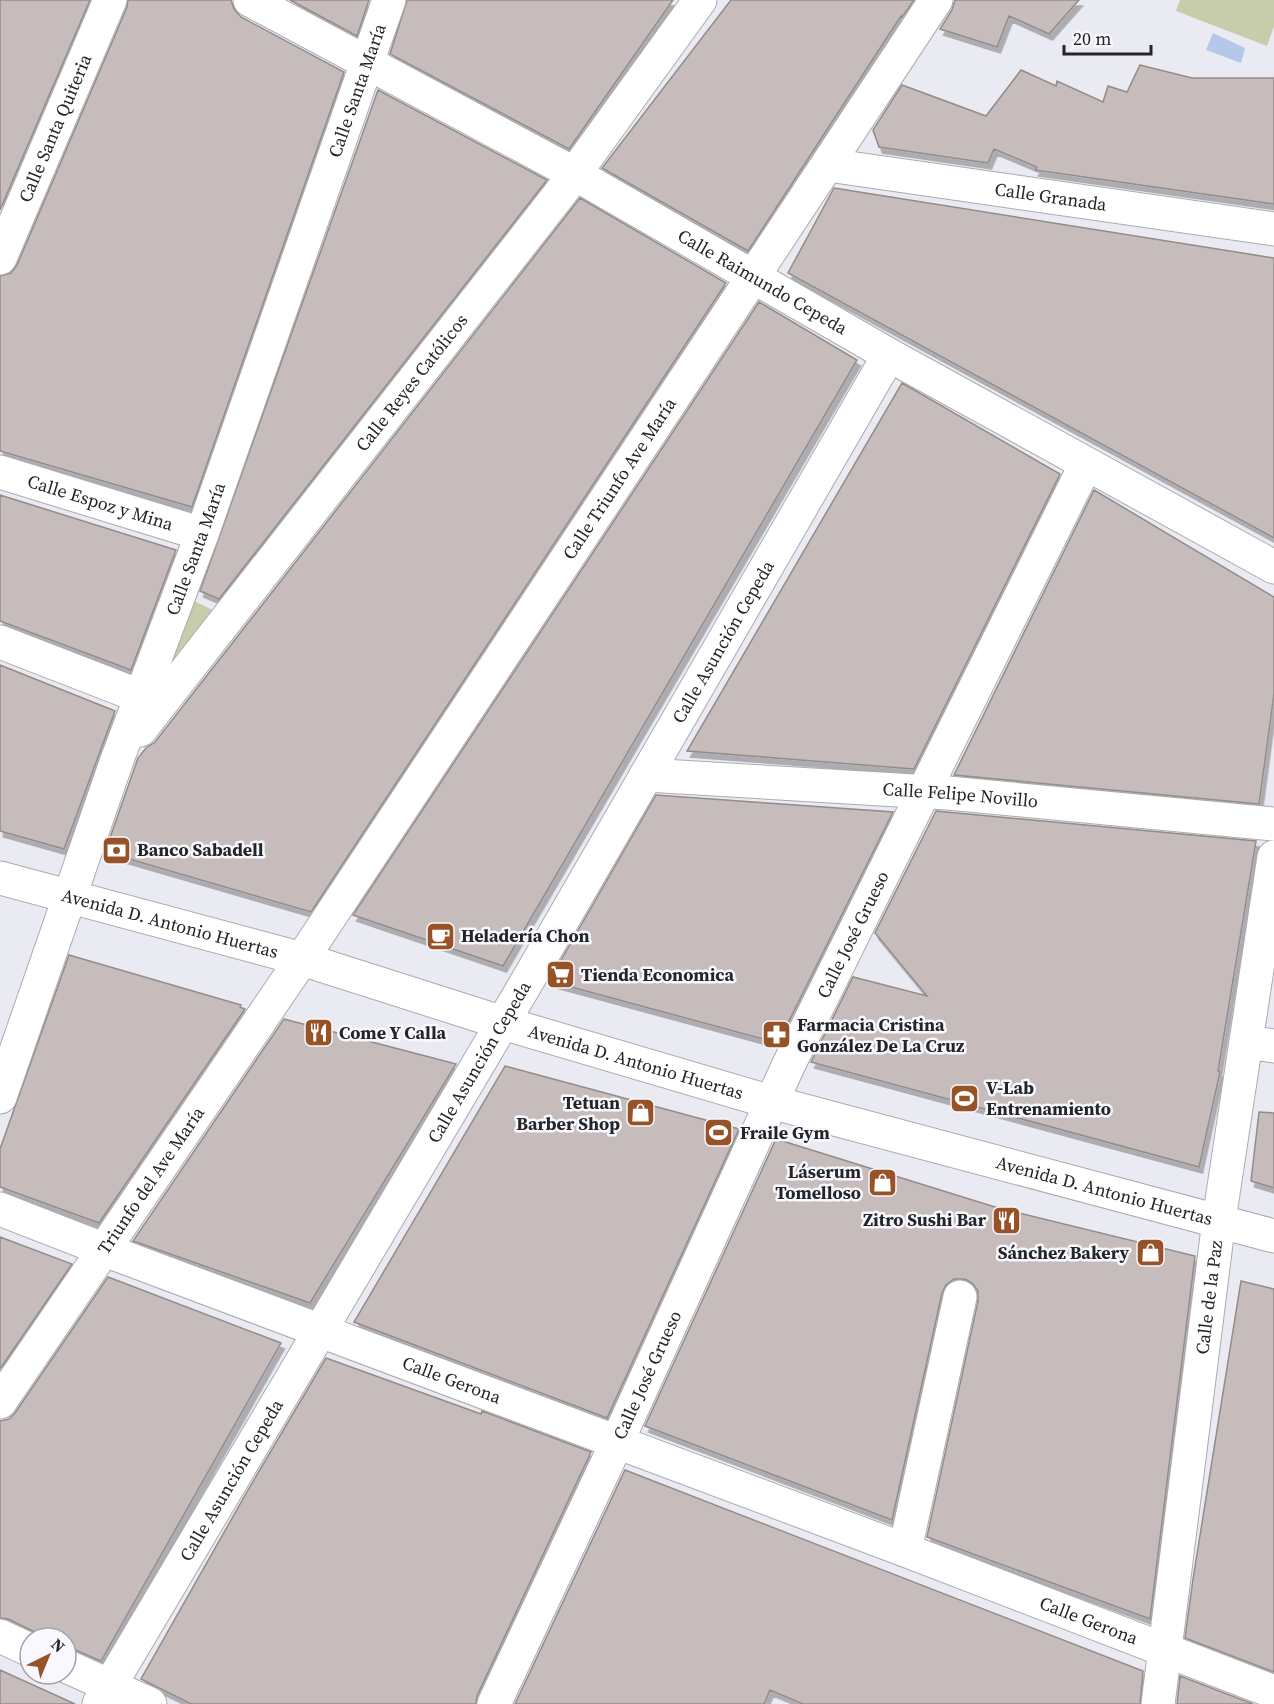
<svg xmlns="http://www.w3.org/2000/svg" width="1274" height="1704" font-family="'Source Serif 4',serif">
<defs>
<filter id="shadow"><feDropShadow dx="3.5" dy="6" stdDeviation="0" flood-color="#0004"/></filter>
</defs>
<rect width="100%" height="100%" fill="#eaebf2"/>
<path fill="#c7ccaa" d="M1180,0h94v26l-7,20 -91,-35z
M187,597l29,15 -60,80z"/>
<path fill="#b5c8e9" d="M1213,33l32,15 -4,15 -35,-13z"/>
<path fill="#c5bcbb" stroke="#948b8a" stroke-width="1.5" filter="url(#shadow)" d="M0,0h90l-90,210z
M128,0h103l3,9 7,8 103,55 -152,435 -192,-56v-175l11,-3 6,-8 110,-258z
M290,0h79l-12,36z
M407,0h266l-104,149 -179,-95z
M731,0h183l-12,17 -1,-1 -153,235 -146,-83z
M955,0h124l-30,34 -40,-18 -12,31 -57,-18 12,-19z
M1140,65l52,13h82v126l-239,-34 2,-3 -43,-18 -6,14 -109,-16 -6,-17 29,-45 84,31 35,-46 35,16 1,-5 46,21 5,-16 19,6z
M378,90l169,90 -328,419 -19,-8z
M834,188l440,70v280l-486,-265z
M580,198l146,85 -415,629 -206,-60 33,-94 8,-10 9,-6z
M759,302l98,58 -354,606 -150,-51z
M902,383l158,91 -146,295 -227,-18z
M1094,490l180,107v97l-15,110 -305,-29z
M0,495l176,55 -45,120 -131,-49z
M0,665l115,46 -51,138 -64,-18z
M656,795l237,17 -115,231 -229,-62z
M936,811l320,30 -38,230 2,1 -21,95 -388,-105 42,-85 74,19 -52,-63z
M69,955l172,50 -1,2 5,2 -146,214 -99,-36v-38z
M284,1019l172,45 -146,239 -177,-62z
M505,1066l234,63 -132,289 -253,-96z
M1259,1112l15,1v75l-23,-7z
M776,1139l219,68 200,49 -45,363 -223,-82 51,-236v-10l-6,-8 -7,-4h-11l-8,6 -4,8 -50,227 -247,-94z
M0,1237l72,27 -72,105z
M108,1277l173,66 -180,318 -35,-15v-8h-19l-39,-19 -8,-1v-197l9,-2 6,-6z
M1241,1281l33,8v383l-89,-34 8,-59z
M326,1358l155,56 1,-3 109,41 -114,244 -1,8h-285l-50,-25 107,-189z
M625,1470l518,201 -3,33h-337l-33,-14 -6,14h-249z
M0,1670l75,34h-75z
M1180,1676l73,28h-76z"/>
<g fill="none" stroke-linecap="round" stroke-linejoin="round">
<defs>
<g id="minor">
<path id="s1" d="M250,0l325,174 314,181 385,212"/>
<path id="s2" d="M828,165l446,64"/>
<path id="s3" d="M0,258l110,-258"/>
<path id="s4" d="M0,472l202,62"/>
<path d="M0,642l142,55"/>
<path id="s5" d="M140,730l422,-539 138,-191"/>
<path id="s6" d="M646,775l302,18 326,31"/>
<path id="s7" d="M0,878l302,81 201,64 268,79 503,134"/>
<path d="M1246,1042l28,4"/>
<path id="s8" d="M0,1097l117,-337 85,-226 187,-534"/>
<path id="s9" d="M0,1209l118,46 787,295 369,142"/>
<path id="s10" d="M0,1402l302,-443 634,-959"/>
<path d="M905,1550l55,-253"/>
<path d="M0,1636l30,14"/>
<path d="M66,1666l84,38"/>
<path id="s11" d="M99,1704l426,-719 364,-630"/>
<path id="s12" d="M494,1704l123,-262 172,-378 297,-600"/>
<path id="s13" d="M1158,1704l61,-484 55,-363"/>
</g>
</defs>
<use href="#minor" stroke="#aaabb2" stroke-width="35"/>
<use href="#minor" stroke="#fff" stroke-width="33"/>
</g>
<defs>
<symbol id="bank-square" viewBox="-11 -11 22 22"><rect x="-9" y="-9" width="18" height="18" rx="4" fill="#975227" stroke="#f8f8fe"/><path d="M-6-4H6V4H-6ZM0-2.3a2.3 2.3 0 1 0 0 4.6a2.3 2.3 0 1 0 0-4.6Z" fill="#fff"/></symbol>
<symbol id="cafe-square" viewBox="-11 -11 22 22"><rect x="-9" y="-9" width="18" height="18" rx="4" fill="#975227" stroke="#f8f8fe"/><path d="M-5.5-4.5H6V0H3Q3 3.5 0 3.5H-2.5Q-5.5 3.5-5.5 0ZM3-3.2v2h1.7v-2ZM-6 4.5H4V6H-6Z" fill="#fff"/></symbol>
<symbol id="supermarket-square" viewBox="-11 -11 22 22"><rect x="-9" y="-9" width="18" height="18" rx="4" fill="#975227" stroke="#f8f8fe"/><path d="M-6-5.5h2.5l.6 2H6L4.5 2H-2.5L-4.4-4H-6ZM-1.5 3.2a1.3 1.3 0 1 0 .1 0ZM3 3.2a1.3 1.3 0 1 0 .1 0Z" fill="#fff"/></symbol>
<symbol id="restaurant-square" viewBox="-11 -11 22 22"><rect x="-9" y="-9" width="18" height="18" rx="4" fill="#975227" stroke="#f8f8fe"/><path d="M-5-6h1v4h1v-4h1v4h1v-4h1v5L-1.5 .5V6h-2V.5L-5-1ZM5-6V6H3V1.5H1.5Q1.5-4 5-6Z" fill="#fff"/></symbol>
<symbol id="pharmacy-square" viewBox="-11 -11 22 22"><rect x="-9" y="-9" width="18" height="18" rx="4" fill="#975227" stroke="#f8f8fe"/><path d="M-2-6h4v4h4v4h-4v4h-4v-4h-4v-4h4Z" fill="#fff"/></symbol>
<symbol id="stadium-square" viewBox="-11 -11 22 22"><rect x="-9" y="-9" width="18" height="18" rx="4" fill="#975227" stroke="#f8f8fe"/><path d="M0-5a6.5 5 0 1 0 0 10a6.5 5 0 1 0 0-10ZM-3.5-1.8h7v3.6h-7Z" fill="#fff"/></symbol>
<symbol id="shop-square" viewBox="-11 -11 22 22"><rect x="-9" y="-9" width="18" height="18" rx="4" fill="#975227" stroke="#f8f8fe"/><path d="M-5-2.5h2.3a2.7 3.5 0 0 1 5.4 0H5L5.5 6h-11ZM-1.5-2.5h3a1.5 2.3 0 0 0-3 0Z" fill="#fff"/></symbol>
</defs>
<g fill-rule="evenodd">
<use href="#bank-square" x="100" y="834" width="33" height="33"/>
<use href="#cafe-square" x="424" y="920" width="33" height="33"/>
<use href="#supermarket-square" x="544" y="958" width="33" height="33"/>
<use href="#restaurant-square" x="302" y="1016" width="33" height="33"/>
<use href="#pharmacy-square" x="760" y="1018" width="33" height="33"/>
<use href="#stadium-square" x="948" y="1082" width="33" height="33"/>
<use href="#shop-square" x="624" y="1096" width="33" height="33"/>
<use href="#stadium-square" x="702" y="1116" width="33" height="33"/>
<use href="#shop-square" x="866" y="1166" width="33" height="33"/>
<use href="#restaurant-square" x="990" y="1204" width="33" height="33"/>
<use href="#shop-square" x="1134" y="1236" width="33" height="33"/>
</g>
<g text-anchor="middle" stroke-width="5" stroke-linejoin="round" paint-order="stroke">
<g font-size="18" fill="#242527" stroke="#f8f8fe">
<text dy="6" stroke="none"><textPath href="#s8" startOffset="1068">Calle Santa María</textPath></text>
<text dy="6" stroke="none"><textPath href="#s3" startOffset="141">Calle Santa Quiteria</textPath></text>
<text dy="6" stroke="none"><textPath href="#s2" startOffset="225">Calle Granada</textPath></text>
<text dy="6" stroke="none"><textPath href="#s1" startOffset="585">Calle Raimundo Cepeda</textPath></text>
<text dy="6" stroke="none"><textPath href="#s5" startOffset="441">Calle Reyes Católicos</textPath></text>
<text dy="6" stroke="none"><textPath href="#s10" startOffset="1112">Calle Triunfo Ave María</textPath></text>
<text dy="6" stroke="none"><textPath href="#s4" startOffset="105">Calle Espoz y Mina</textPath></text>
<text dy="6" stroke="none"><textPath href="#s8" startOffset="582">Calle Santa María</textPath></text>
<text dy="6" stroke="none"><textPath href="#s11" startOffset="1232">Calle Asunción Cepeda</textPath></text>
<text dy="6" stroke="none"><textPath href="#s6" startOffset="315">Calle Felipe Novillo</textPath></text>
<text dy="6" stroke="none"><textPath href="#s7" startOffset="176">Avenida D. Antonio Huertas</textPath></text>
<text dy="6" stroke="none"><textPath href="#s12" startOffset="849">Calle José Grueso</textPath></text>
<text dy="6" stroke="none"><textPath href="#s11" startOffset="746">Calle Asunción Cepeda</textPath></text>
<text dy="6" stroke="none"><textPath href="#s7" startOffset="662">Avenida D. Antonio Huertas</textPath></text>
<text dy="6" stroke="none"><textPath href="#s10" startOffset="268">Triunfo del Ave María</textPath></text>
<text dy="6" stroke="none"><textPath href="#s7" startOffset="1148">Avenida D. Antonio Huertas</textPath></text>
<text dy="6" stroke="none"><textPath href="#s13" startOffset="410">Calle de la Paz</textPath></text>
<text dy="6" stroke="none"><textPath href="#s12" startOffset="363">Calle José Grueso</textPath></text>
<text dy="6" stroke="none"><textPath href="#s9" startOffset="483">Calle Gerona</textPath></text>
<text dy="6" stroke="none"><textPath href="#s11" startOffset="260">Calle Asunción Cepeda</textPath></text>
<text dy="6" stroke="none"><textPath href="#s9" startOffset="1164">Calle Gerona</textPath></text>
</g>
<g font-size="18" font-weight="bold" fill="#242527" stroke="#f8f8fe" text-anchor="start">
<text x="137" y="856">Banco Sabadell</text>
<text x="461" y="942">Heladería Chon</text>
<text x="581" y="981">Tienda Economica</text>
<text x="797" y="1031">Farmacia Cristina<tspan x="797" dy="21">González De La Cruz</tspan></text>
<text x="339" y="1039">Come Y Calla</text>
<text x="986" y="1094">V-Lab<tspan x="986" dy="21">Entrenamiento</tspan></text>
<text x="620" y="1109" text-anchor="end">Tetuan<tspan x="620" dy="21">Barber Shop</tspan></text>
<text x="740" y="1139">Fraile Gym</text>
<text x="861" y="1178" text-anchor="end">Láserum<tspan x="861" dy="21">Tomelloso</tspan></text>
<text x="986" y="1226" text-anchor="end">Zitro Sushi Bar</text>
<text x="1129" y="1259" text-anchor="end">Sánchez Bakery</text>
</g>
</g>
<g transform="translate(48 1656) rotate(43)"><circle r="28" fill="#f8f8fe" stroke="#a3a4a8" stroke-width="1.5"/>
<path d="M0-4.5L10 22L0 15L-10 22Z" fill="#975227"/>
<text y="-9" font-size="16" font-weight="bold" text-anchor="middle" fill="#242527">N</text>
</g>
<path d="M1064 45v9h87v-9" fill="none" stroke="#242527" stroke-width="3"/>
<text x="1073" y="45" font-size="18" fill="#242527" stroke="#f8f8fe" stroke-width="4.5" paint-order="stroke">20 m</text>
</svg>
